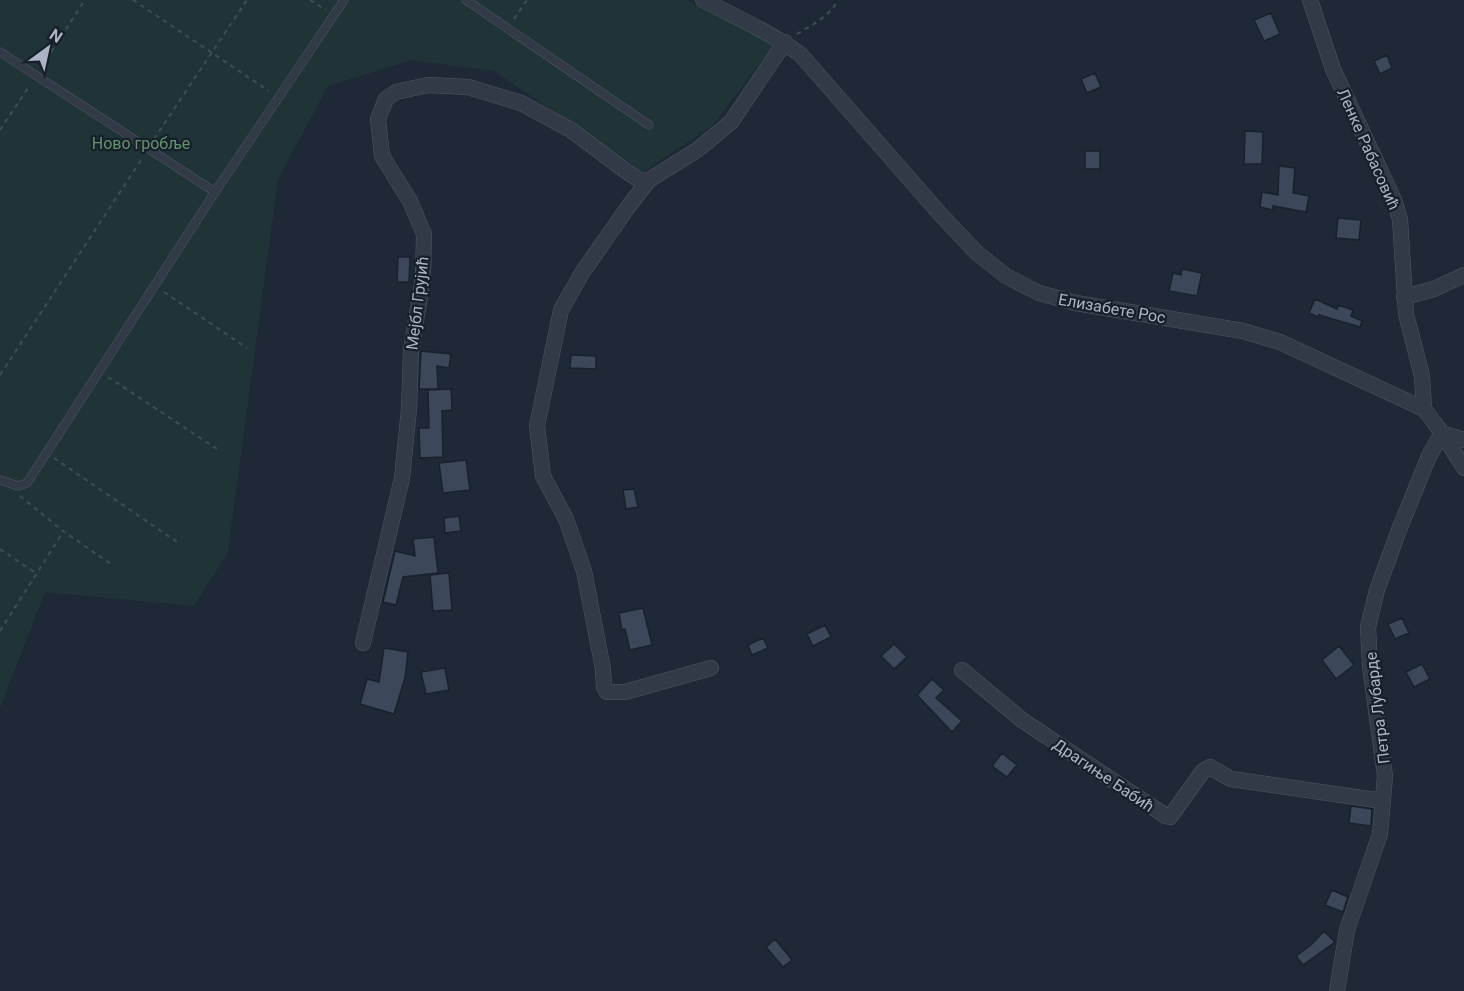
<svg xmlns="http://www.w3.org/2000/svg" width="1464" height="991" font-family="Roboto,sans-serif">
<rect width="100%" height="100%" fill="#1e2836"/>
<path fill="#203437" d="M0,0h687l87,45 -62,81 -69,46 -149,-101 -82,-11 -84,26 -50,93 -50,373 -34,54 -149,-14 -45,116z"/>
<path fill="#3c4859" stroke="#19212c" stroke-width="1.5" d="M1271,13l9,21 -16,7 -10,-21z
M1387,55l5,13 -12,6 -6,-13z
M1095,73l6,14 -14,6 -6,-14z
M1245,131l18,1 -1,32h-18z
M1085,151h15v18h-15z
M1279,166l16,2 -2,25 16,3 -3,16 -33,-6v4l-13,-3 2,-15 16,3z
M1338,218l23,2 -2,20 -23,-2z
M398,257h12l-1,25h-12z
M1182,269l20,4 -5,23 -28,-5 4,-18 8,2z
M1315,299l22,10 1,-4 15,5 -2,6 11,5 -2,6 -41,-12 -1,2 -9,-4z
M421,351l30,3 -2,14 -12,-2 1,23h-19z
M571,355l25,1v13l-26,-1z
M451,389l1,21 -10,1 1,46 -23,1 -1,-30h10l-1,-38z
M466,460l4,30 -27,3 -4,-30z
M634,489l4,18 -12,2 -3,-19z
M459,516l2,15 -16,2 -1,-15z
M434,537l4,36 -35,4 -7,28 -13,-3 12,-51 20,5 -2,-17z
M449,573l3,37 -19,1 -3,-36z
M643,608l9,37 -22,5 -5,-21 -3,1 -3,-17z
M1402,618l7,15 -14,6 -7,-15z
M825,625l6,12 -18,9 -6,-12z
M763,638l5,10 -16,7 -4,-10z
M894,644l13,13 -13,12 -13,-13z
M1339,646l15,19 -18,14 -14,-19z
M384,648l24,4 -3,26 -11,36 -34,-10 7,-25 12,3z
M1422,664l8,15 -16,8 -8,-15z
M445,668l4,22 -23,4 -5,-22z
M932,679l12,11 -8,8 26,23 -10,11 -35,-37z
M1002,753l15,12 -10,12 -15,-11z
M1351,806l21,3 -1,17 -22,-3z
M1332,890l16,7 -5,15 -18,-7z
M1324,931l11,11 -32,23 -7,-9 15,-11z
M775,939l17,21 -9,7 -17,-20z"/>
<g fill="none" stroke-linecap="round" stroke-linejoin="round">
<defs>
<path id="lane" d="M466,0l183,125
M0,52l215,140
M0,480l18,6 9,-3 188,-291 129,-192"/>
<path id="street" d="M703,0c34,18 68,32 98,55l140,160 36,38 29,23 33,17 37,10 167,28 37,11 144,67 18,24 22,7
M1310,0l23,69 61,131 6,19 6,95 16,62 2,33
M649,180l-21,27 -46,66 -21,37 -24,116 6,50 23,43 18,52 19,98 1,18 3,5h18l86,-24
M1404,297l30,-8 30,-14
M363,643l39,-165 7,-69 2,-59 12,-72 1,-44 -14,-33 -28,-45 -4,-37 8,-20 10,-7 32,-7 40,2 53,16 50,27 52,39 18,12 8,-1 48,-30 34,-28 54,-80
M962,670l60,50 144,96 4,1 33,-46 7,-4 21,12 152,22
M1337,991l10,-61 33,-96 5,-58 -15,-110 -2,-39 9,-37 22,-60 30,-74 13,-23 22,35"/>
</defs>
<use href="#lane" stroke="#4f5765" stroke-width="9"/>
<use href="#street" stroke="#4f5765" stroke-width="16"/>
<path stroke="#3a5051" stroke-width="2" stroke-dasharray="4.5 4.5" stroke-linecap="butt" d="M133,0l136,91
M310,0l16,10
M514,19l13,-19
M797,34c15,-9 33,-18 41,-34
M41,67l44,-67
M0,130l30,-45
M154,139l93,-139
M164,292l83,56
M0,375l143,-218
M108,377l109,72
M54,458l126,86
M20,496l43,35 48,33
M0,549l37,25
M0,631l63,-99"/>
<use href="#lane" stroke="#313a46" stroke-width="8"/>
<use href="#street" stroke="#313a46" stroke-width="15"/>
</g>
<g text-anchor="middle" stroke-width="4.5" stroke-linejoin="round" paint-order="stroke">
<g font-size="16" fill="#62946e" stroke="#171f2a">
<text x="141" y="149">Ново гробље</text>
</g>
<g font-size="16" fill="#abb4c4" stroke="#171f2a">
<text transform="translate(1369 149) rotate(66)" y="6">Ленке Рабасовић</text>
<text transform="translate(417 303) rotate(-83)" y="6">Мејбл Грујић</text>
<text transform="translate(1112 308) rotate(10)" y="6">Елизабете Рос</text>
<text transform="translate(1377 708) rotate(-97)" y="6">Петра Лубарде</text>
<text transform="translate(1104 775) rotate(34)" y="6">Драгиње Бабић</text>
</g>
</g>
<g transform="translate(48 48) rotate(33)" stroke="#171f2a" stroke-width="4.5" paint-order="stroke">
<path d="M0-4.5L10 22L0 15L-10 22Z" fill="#abb4c4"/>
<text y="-9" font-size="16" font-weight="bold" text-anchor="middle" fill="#abb4c4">N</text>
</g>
</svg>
